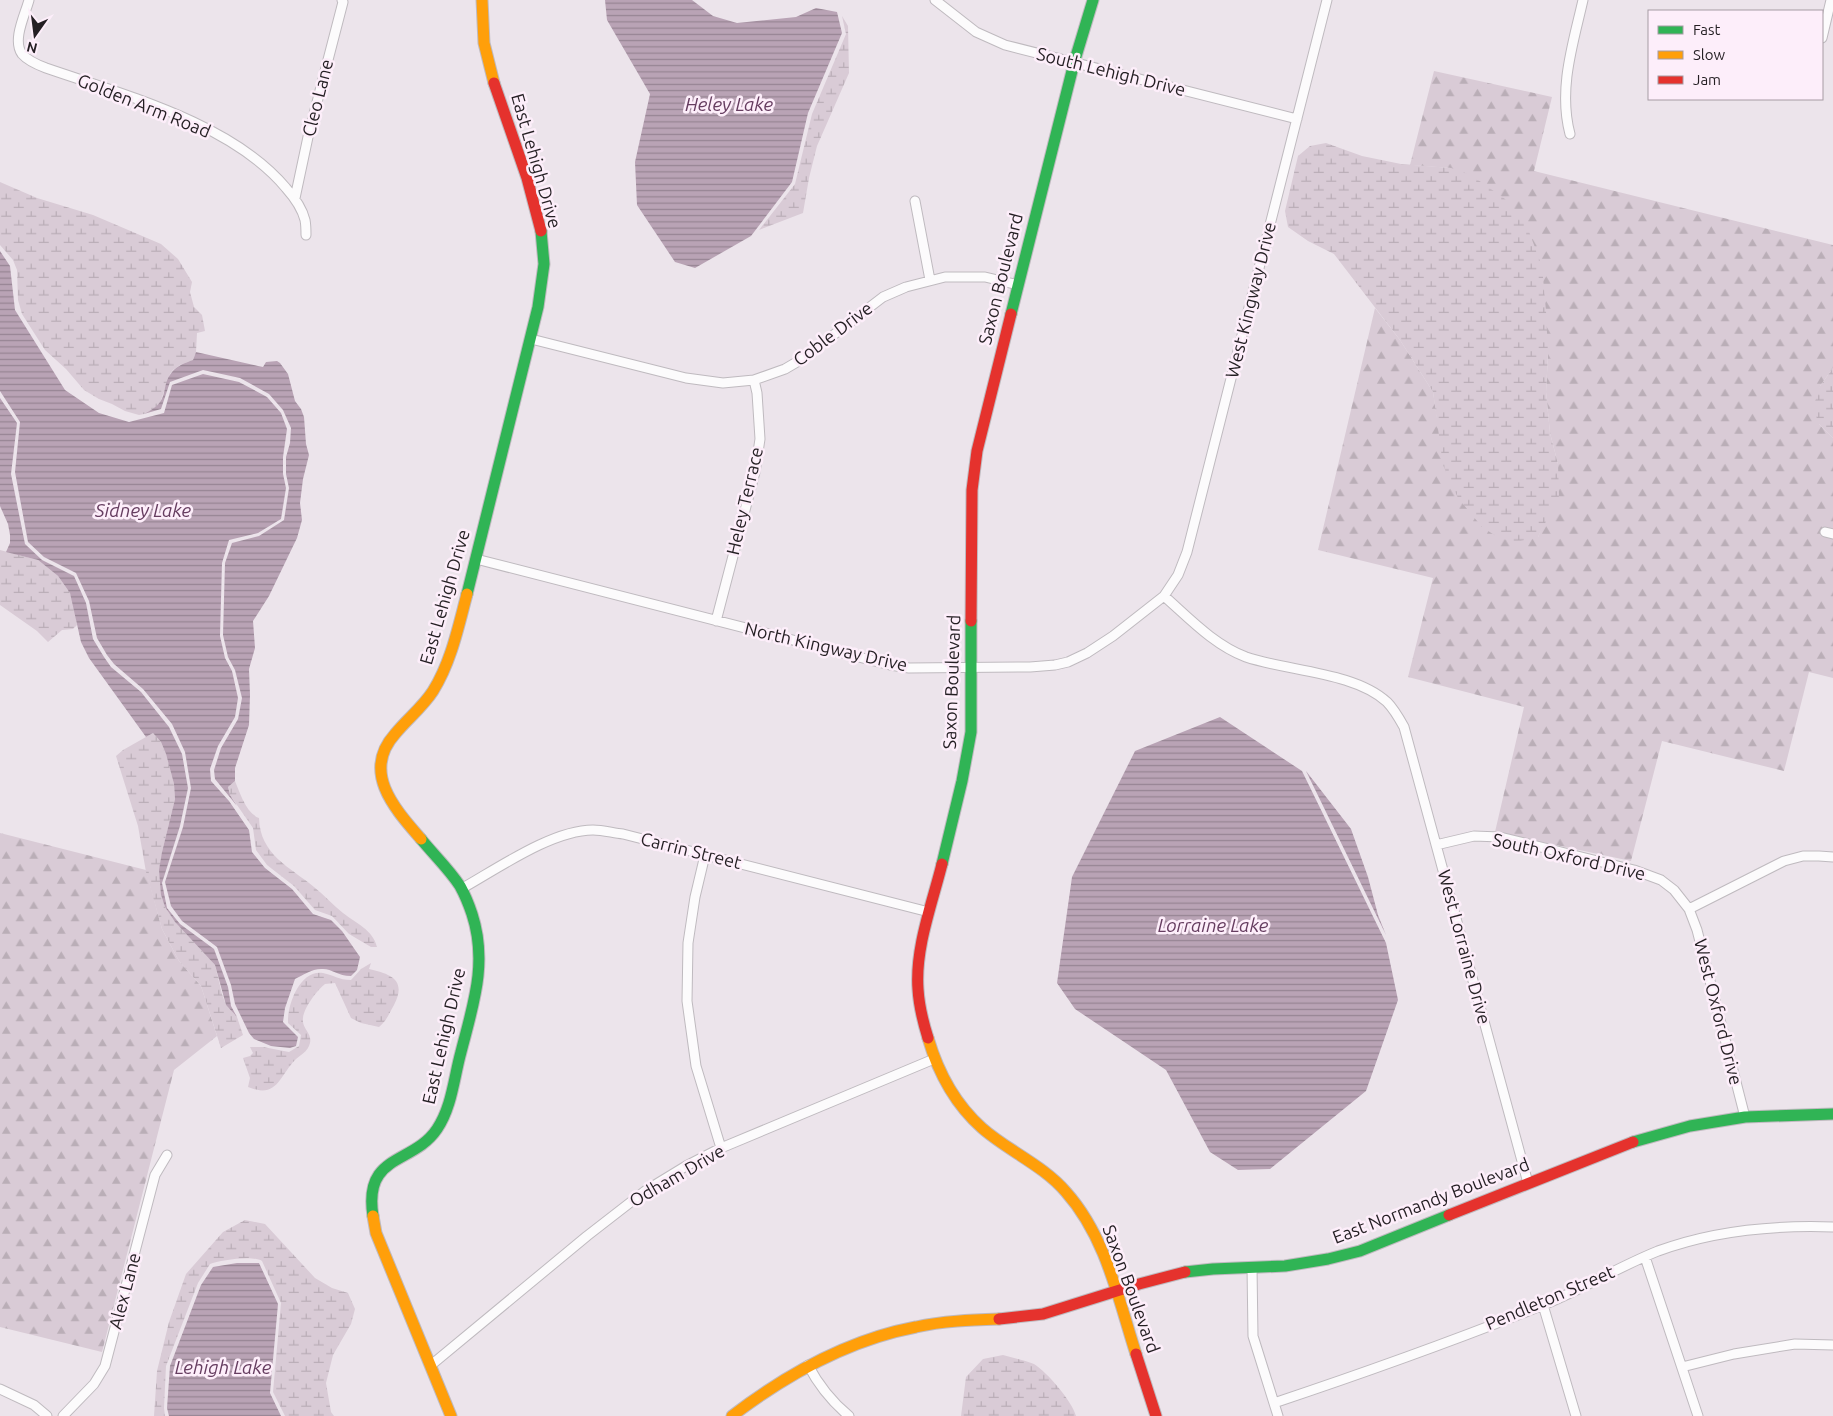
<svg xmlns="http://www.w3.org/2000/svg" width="1833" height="1416" font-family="Ubuntu,sans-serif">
<defs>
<pattern id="forest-firs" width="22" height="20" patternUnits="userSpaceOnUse" patternTransform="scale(1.25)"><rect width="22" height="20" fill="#d9cbd6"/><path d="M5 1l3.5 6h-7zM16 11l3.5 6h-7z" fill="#baaeb7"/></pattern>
<pattern id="wetland-marsh" width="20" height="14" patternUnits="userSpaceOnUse" patternTransform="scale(1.25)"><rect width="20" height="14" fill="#d9cbd6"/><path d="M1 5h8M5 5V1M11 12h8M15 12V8" fill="none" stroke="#baaeb7"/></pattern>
<pattern id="water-rules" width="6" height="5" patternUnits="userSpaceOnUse" patternTransform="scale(1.25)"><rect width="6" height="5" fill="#b9a3b5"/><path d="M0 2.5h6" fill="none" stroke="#968493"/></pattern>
</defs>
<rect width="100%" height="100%" fill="#ece4eb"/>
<path fill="url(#forest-firs)" d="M1434,71l118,26 -18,74 299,74v123l-13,18 -1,38 14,14v91l-10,-2 -3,8 13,4v139l-24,-6 -25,99 -122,-30 -31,120 -136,-29 29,-125 -116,-30 25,-99 -115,-28 57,-242 25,32 33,52 4,26 101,119 7,-16 13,-57 -8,-31 -4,-41 2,-38 -97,-186 -41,-3z
M0,833l146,37 16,59 17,32 22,25 16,50 -43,34 -72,282 -102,-25z"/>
<path fill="url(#wetland-marsh)" d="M842,16l6,10 1,47 -32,73 -8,32 -6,35 -44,17 36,-46 17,-70 34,-80z
M1326,143l36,13 39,8 50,4 20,7 34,24 23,30 14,37 4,45 2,43 -2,38 4,41 8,31 1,32 -21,41 -22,5 -17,-4 -17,-11 -24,-29 -15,-33 -10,-73 -33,-52 -66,-86 -26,-13 -20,-14 -3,-16 13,-55 12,-10z
M0,182l37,16 56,17 68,29 17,15 14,23 -2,10 4,15 8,8 3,16 -8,2 -1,19 -3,8 -13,5 -7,5 -3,4 -10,29 -7,7 -9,4 -5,1 -14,-4 -13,-7 -13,-5 -15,-9 -18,-21 -21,-19 -23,-36 -4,-14 -1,-30 -4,-10 -13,-15z
M1833,368v70l-14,-14 -6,-16 7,-22z
M0,550l38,10 20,16 12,17 4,10 3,22 -4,4 -11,1 -14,12 -11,-11 -37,-26z
M153,733l8,9 5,12 8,30 1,15 -13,53 -1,43 4,12 10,15 40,43 7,29 4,11 11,12 6,18 -22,13 -20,-62 -22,-25 -17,-32 -16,-57 -8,-46 -22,-70 7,-6z
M235,781c5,12 11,32 24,37 1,37 31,49 55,69 10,8 19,18 29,26 13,10 30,17 34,34h-6l-22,-13 -17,-18 -17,-6 -21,-24 -27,-21 -11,-15 -3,-22 -23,-33 -2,-8z
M371,963l-2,6c22,5 38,11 25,36 -6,10 -6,14 -15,22l-18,-4 -10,-5 -16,-35 -10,1c-8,6 -24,27 -22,38 1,8 9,12 7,21 -2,9 -10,12 -15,17 -16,17 -18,39 -47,27l2,-9 -7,-20 7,-2 3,-3 -3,-6h13l26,5 10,-6 2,-11 -13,-12c-1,-18 12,-54 35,-50 11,2 15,7 28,7l10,-11z
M245,1220l20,4 50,54 17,10 16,5 7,16 -4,15 -18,31 -7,28 5,29 3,4h-49l-12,-24 8,-89 -19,-42c-9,-6 -42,-1 -52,3l-12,19 -32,83 -2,42 1,8h-11l3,-45 12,-49 17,-48 37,-42z
M1003,1355c10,3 22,5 31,9 13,8 38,37 42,52h-115l5,-39 17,-18z"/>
<path fill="url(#water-rules)" d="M605,0h87l21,16 24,7 59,-6 20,-9 21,4 5,21 -34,80 -16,69 -41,54 -56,32 -20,-6 -38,-57 -2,-43 15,-68 -43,-74z
M0,251l10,15 5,44 50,80 34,23 30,9 35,-9 8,-28 31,-11 36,8 28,15 14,16 6,16 -4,28v17l3,14 -5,31 -23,14 -29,7 -7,23 -2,73 5,22 7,13 6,27 -3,19 -17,29 -8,23 1,12 18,20 20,29 3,22 13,16 27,21 21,25 18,6 11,11 18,26 -3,13 -6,6c-13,0 -19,-7 -28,-7 -10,-1 -20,6 -28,10l-10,29 -2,14 15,15 -2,9 -6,2 -19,-2 -17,-7 -5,-6 -14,-29 -4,-19 -14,-38 -35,-26 -11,-15 -6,-24 18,-55 8,-39 -6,-36 -13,-28 -29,-35 -29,-25 -7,-9 -10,-17 -8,-37 -13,-28 -32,-16 -16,-15 -13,-70 5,-50 -20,-31z
M196,352l62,14 5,1 3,-5 11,-1 3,2 8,11 7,27 6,8 3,8 2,27 3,11 -6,24 -3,24 2,17 -5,18 -28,58 -16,25 2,27 -6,21 1,26 -1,30 -14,43v13l-7,6 2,8 7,11 -22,-27 -1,-9 7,-22 17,-29 4,-21 -7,-28 -7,-13 -5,-22 2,-72 7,-20 27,-7 25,-16 5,-32 -3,-14v-17l4,-14 1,-15 -8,-18 -14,-16 -29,-16 -37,-8 -33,12 -9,27 -17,5c28,-13 15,-26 28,-42 6,-7 13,-9 21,-12z
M0,398l17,25 -6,51 14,70 17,16 32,16 12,27 7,36 11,18 7,10 30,25 28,35 13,27 6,34 -8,38 -18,57 5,25 13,16 34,25 14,38 3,19 6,11 -11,-12 -11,-40 -40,-43 -10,-15 -4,-12 -2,-25 3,-18 13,-53 -1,-15 -8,-30 -5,-12 -8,-9 -7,4 -57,-79 -8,-16 -11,-49 -12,-17 -20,-16 -32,-8 4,-9v-8l-2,-11 -8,-18z
M1220,717l82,54 84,172 12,57 -32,91 -96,78 -32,1 -28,-18 -44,-82 -91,-61 -18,-26 15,-106 63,-126z
M1306,771l45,58 17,48 10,38 8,20z
M237,1263h22l19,41 -8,89 11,23h-112l-2,-8 3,-42 31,-81 12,-18z"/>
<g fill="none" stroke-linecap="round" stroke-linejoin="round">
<defs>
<path id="street" d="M29,0c-4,15 -17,40 -7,54 6,7 16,11 24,14 78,27 186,55 240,120 8,9 16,20 19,32 1,5 1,10 1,15
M935,0l41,32 29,13 292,74
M1822,38l9,-38
M1570,134c-12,-45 3,-90 13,-134
M295,198l13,-61 35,-135 -1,-2
M915,201l15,79
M531,339l155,39 37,5 31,-3 31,-11 17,-10 81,-62 23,-10 39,-10h40l33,8
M1825,532l8,2
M476,559l414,106 19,3 121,-1 25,-2 13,-3 19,-9 26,-17 51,-40 14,-21 9,-23 140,-552
M1164,596c25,22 50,49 82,61 41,14 109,15 141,45 7,7 12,16 17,25l124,456
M716,621l39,-149 5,-33 -3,-46 -3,-13
M1436,845l38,-9 26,1 134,33 27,10 13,10 15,19 8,21 48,187
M705,855l-10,42 -7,46 -1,58 9,65 25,82
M461,889c36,-20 91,-59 132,-59 10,0 20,3 30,4l306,78
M1689,909l95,-48 19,-5h16l14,1
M1645,1257l53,159
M1252,1267l1,69 25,80
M1543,1305l33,111
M808,1365c11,21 23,36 41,51
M430,1366l157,-130 58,-45 41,-25 35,-18 213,-89
M1682,1367l52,-13 61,-10 38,1
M0,1389l34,16 13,11
M1274,1403c90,-30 179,-62 267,-97 40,-16 77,-39 117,-55 54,-20 117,-26 175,-24
M63,1416l31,-32 11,-18 50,-191 12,-20"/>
<path id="fast" d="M1011,314l63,-251 19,-63
M467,594l71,-287 6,-43 -3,-33
M942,864l20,-83 9,-49v-111
M1633,1142l57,-16 55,-9 88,-3
M373,1216c-10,-63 40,-51 64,-87 15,-22 17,-52 24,-77 12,-47 27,-89 11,-138 -3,-9 -7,-19 -12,-28 -11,-17 -26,-31 -39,-47
M1185,1272l28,-3 72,-3 43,-7 32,-8 89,-36"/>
<path id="slow" d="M482,0l2,43 10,40
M421,839c-26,-30 -60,-67 -26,-105 12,-15 27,-26 38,-43 18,-29 25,-63 34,-97
M928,1038c10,34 27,66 54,90 26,23 61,37 84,64 40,45 52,106 70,162
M373,1216l3,17 75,183
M732,1416c55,-42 115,-76 184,-89 27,-6 55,-7 83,-8"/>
<path id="jam" d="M494,83l33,95 14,53
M971,621l1,-131 5,-39 34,-137
M928,1038c-5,-16 -9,-32 -10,-49 -3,-41 14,-85 24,-125
M1449,1215l184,-73
M999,1319l44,-5 96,-30 46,-12
M1136,1354l20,62"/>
</defs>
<use href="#street" stroke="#bfbabf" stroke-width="11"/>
<use href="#fast" stroke="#bfbabf" stroke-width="13"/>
<use href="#slow" stroke="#bfbabf" stroke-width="13"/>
<use href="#jam" stroke="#bfbabf" stroke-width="13"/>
<use href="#street" stroke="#fcfbfc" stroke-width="9"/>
<use href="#fast" stroke="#30b455" stroke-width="11"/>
<use href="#slow" stroke="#ff9f0a" stroke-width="11"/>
<use href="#jam" stroke="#e5322d" stroke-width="11"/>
</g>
<g text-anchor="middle" stroke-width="5" stroke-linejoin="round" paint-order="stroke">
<g font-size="18" fill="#241f23" stroke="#fdeefa">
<text transform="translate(1111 72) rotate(14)" y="6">South Lehigh Drive</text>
<text transform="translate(318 98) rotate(-76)" y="6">Cleo Lane</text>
<text transform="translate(144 106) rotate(22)" y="6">Golden Arm Road</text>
<text transform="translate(536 161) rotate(74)" y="6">East Lehigh Drive</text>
<text transform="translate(1001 279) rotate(-76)" y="6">Saxon Boulevard</text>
<text transform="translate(1251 300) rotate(-76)" y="6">West Kingway Drive</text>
<text transform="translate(833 334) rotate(-37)" y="6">Coble Drive</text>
<text transform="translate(745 501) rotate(-77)" y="6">Heley Terrace</text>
<text transform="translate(445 597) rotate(-74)" y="6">East Lehigh Drive</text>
<text transform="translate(826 647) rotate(13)" y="6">North Kingway Drive</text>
<text transform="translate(952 682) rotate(-88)" y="6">Saxon Boulevard</text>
<text transform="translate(691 851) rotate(14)" y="6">Carrin Street</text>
<text transform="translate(1569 857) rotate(13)" y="6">South Oxford Drive</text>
<text transform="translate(1464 947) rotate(75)" y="6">West Lorraine Drive</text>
<text transform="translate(1718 1012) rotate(76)" y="6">West Oxford Drive</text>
<text transform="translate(444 1036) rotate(-77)" y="6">East Lehigh Drive</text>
<text transform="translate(677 1176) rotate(-30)" y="6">Odham Drive</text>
<text transform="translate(1431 1201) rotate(-21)" y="6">East Normandy Boulevard</text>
<text transform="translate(1131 1289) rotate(70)" y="6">Saxon Boulevard</text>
<text transform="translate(125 1291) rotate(-75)" y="6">Alex Lane</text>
<text transform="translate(1550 1298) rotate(-23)" y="6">Pendleton Street</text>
</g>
<g font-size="19" font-style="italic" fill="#663d60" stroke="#fdeefa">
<text x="729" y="111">Heley Lake</text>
<text x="143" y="517">Sidney Lake</text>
<text x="1213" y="932">Lorraine Lake</text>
<text x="223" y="1374">Lehigh Lake</text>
</g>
</g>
<rect x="1648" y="10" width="175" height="90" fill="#fdeefa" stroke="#a69ba4"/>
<rect x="1658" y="26" width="25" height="8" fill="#30b455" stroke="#a69ba4"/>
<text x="1693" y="35" font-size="15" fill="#241f23">Fast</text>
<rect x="1658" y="51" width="25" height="8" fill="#ff9f0a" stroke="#a69ba4"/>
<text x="1693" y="60" font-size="15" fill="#241f23">Slow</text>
<rect x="1658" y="76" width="25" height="8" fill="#e5322d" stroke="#a69ba4"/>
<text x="1693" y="85" font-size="15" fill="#241f23">Jam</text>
<g transform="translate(35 35) rotate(194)" stroke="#fdeefa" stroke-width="4" paint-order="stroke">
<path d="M0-4L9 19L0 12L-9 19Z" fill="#241f23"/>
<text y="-8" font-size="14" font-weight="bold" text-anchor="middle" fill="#241f23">N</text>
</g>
</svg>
